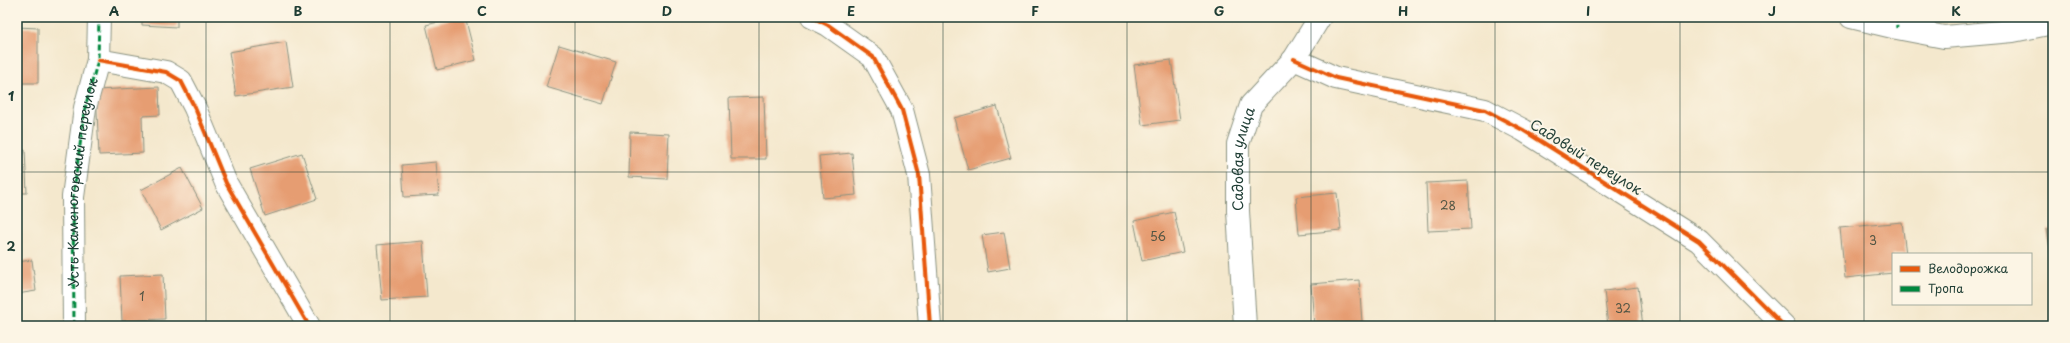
<svg xmlns="http://www.w3.org/2000/svg" width="2070" height="343" font-family="'Playpen Sans',sans-serif">
<rect width="100%" height="100%" fill="#fcf5e5"/>
<filter id="ink" filterUnits="userSpaceOnUse"><feTurbulence type="fractalNoise" baseFrequency=".025" numOctaves="2"/><feDisplacementMap in="SourceGraphic" scale="8" xChannelSelector="R" yChannelSelector="G"/><feConvolveMatrix kernelMatrix="1 2 1 2 8 2 1 2 1" color-interpolation-filters="sRGB"/></filter>
<filter id="wash" filterUnits="userSpaceOnUse"><feTurbulence type="fractalNoise" baseFrequency=".012" numOctaves="4" result="noise"/><feDisplacementMap in="SourceGraphic" scale="16" xChannelSelector="R" yChannelSelector="G"/><feGaussianBlur stdDeviation="0.9" result="paint"/><feColorMatrix in="noise" values="0 0 0 0 0 0 0 0 0 0 0 0 0 0 0 0 0 1.4 0 .05"/><feComposite in="paint" operator="in"/></filter>
<g filter="url(#wash)">
<rect width="100%" height="100%" fill="#f4e8cd"/>
<g id="blocks">
<path fill="#e69d72" d="M142,17h35v10l-35,-2z
M459,17h6l11,43 -39,10 -11,-45z
M17,27l21,1v55h-21z
M286,42l7,45 -57,9 -7,-44z
M559,45l57,17 -13,42 -57,-17z
M1171,60l9,60 -38,5 -8,-60z
M159,87l1,28 -18,1 1,37 -44,2 -3,-65z
M764,97l2,62h-35l-2,-61z
M997,106l14,52 -43,12 -14,-52z
M630,132l39,2 -2,45 -38,-2z
M17,150h8l2,43h-10z
M302,153l15,46 -52,17 -15,-47z
M852,153l4,42 -33,3 -4,-42z
M436,162l3,33 -35,2 -2,-32z
M182,168l21,40 -42,22 -20,-40z
M1468,181l3,48 -43,2 -2,-48z
M1337,193l4,37 -42,4 -3,-37z
M1174,212l9,40 -41,9 -8,-40z
M1902,222l4,32h-13v19l-48,5 -5,-50z
M2047,229h6v35h-1z
M1004,232l6,36 -22,4 -6,-37z
M423,241l4,56 -45,3 -5,-55z
M32,260l4,31 -19,3v-32z
M163,274l2,45 -43,2 -2,-45z
M1359,280l3,42 -48,4 -3,-42z
M1638,287l5,39h-35l-4,-35z"/>
</g>
</g>
<g filter="url(#ink)">
<use href="#blocks" fill-opacity="0" stroke="#8a9280" stroke-width="1"/>
<g fill="none" stroke-linecap="round" stroke-linejoin="round">
<defs>
<g id="minor">
<path d="M812,17l16,8 45,32 29,53 17,65 11,151"/>
<path d="M1851,17l46,11 47,9 69,-6 40,-8"/>
<path d="M1294,59l42,19 149,32 38,20 176,111 85,85"/>
<path d="M98,60l68,12 15,9 14,27 31,75 83,143"/>
<path id="s1" d="M74,326l-1,-129 12,-89 13,-48 1,-43"/>
<path id="s2" d="M1245,326l-7,-115v-67l13,-39 43,-46 26,-42"/>
</g>
</defs>
<use href="#minor" stroke="#8a9280" stroke-width="24"/>
<use href="#minor" stroke="#fff" stroke-width="22"/>
<path stroke="#00873e" stroke-width="3" stroke-dasharray="6 3" stroke-linecap="butt" d="M1896,17l1,11
M74,326l-1,-129 12,-89 13,-48 1,-43"/>
<defs>
<path id="cycleway" d="M812,17l16,8 45,32 29,53 17,65 11,151
M1294,59l42,19 149,32 38,20 176,111 85,85
M98,60l68,12 15,9 14,27 31,75 83,143"/>
</defs>
<use href="#cycleway" stroke="#fcf5e5" stroke-width="6"/>
<use href="#cycleway" stroke="#e8590c" stroke-width="4"/>
</g>
</g>
<path fill="none" stroke="#1f3d34" stroke-width="1" stroke-opacity="0.55" d="M206,17v309M390,17v309M575,17v309M759,17v309M943,17v309M1127,17v309M1311,17v309M1495,17v309M1680,17v309M1864,17v309M17,172h2036"/>
<g text-anchor="middle" stroke-width="4" stroke-linejoin="round" paint-order="stroke">
<g font-size="12" fill="#515544">
<text x="1448" y="210">28</text>
<text x="1158" y="241">56</text>
<text x="1873" y="245">3</text>
<text x="142" y="301">1</text>
<text x="1623" y="313">32</text>
</g>
<g font-size="14" fill="#1f3d34" stroke="#fcf5e5">
<text transform="translate(1586 157) rotate(32)" y="5">Садовый переулок</text>
<text dy="5" stroke="none"><textPath href="#s2" startOffset="168">Садовая улица</textPath></text>
<text dy="5" stroke="none"><textPath href="#s1" startOffset="144">Усть-Каменогорский переулок</textPath></text>
</g>
</g>
<rect width="2070" height="343" fill="none" stroke="#fcf5e5" stroke-width="44"/>
<rect x="1892" y="253" width="140" height="52" fill="#fcf5e5" stroke="#a4ab9e"/>
<rect x="1900" y="266" width="20" height="6" fill="#e8590c" stroke="#a4ab9e"/>
<text x="1928" y="273" font-size="12" fill="#1f3d34">Велодорожка</text>
<rect x="1900" y="286" width="20" height="6" fill="#00873e" stroke="#a4ab9e"/>
<text x="1928" y="293" font-size="12" fill="#1f3d34">Тропа</text>
<rect x="22" y="22" width="2026" height="299" fill="none" stroke="#1f3d34" stroke-width="1.5"/>
<g font-size="13" text-anchor="middle" font-weight="bold" fill="#1f3d34">
<text x="114" y="16">A</text>
<text x="298" y="16">B</text>
<text x="482" y="16">C</text>
<text x="667" y="16">D</text>
<text x="851" y="16">E</text>
<text x="1035" y="16">F</text>
<text x="1219" y="16">G</text>
<text x="1403" y="16">H</text>
<text x="1588" y="16">I</text>
<text x="1772" y="16">J</text>
<text x="1956" y="16">K</text>
<text x="11" y="101">1</text>
<text x="11" y="251">2</text>
</g>
</svg>
